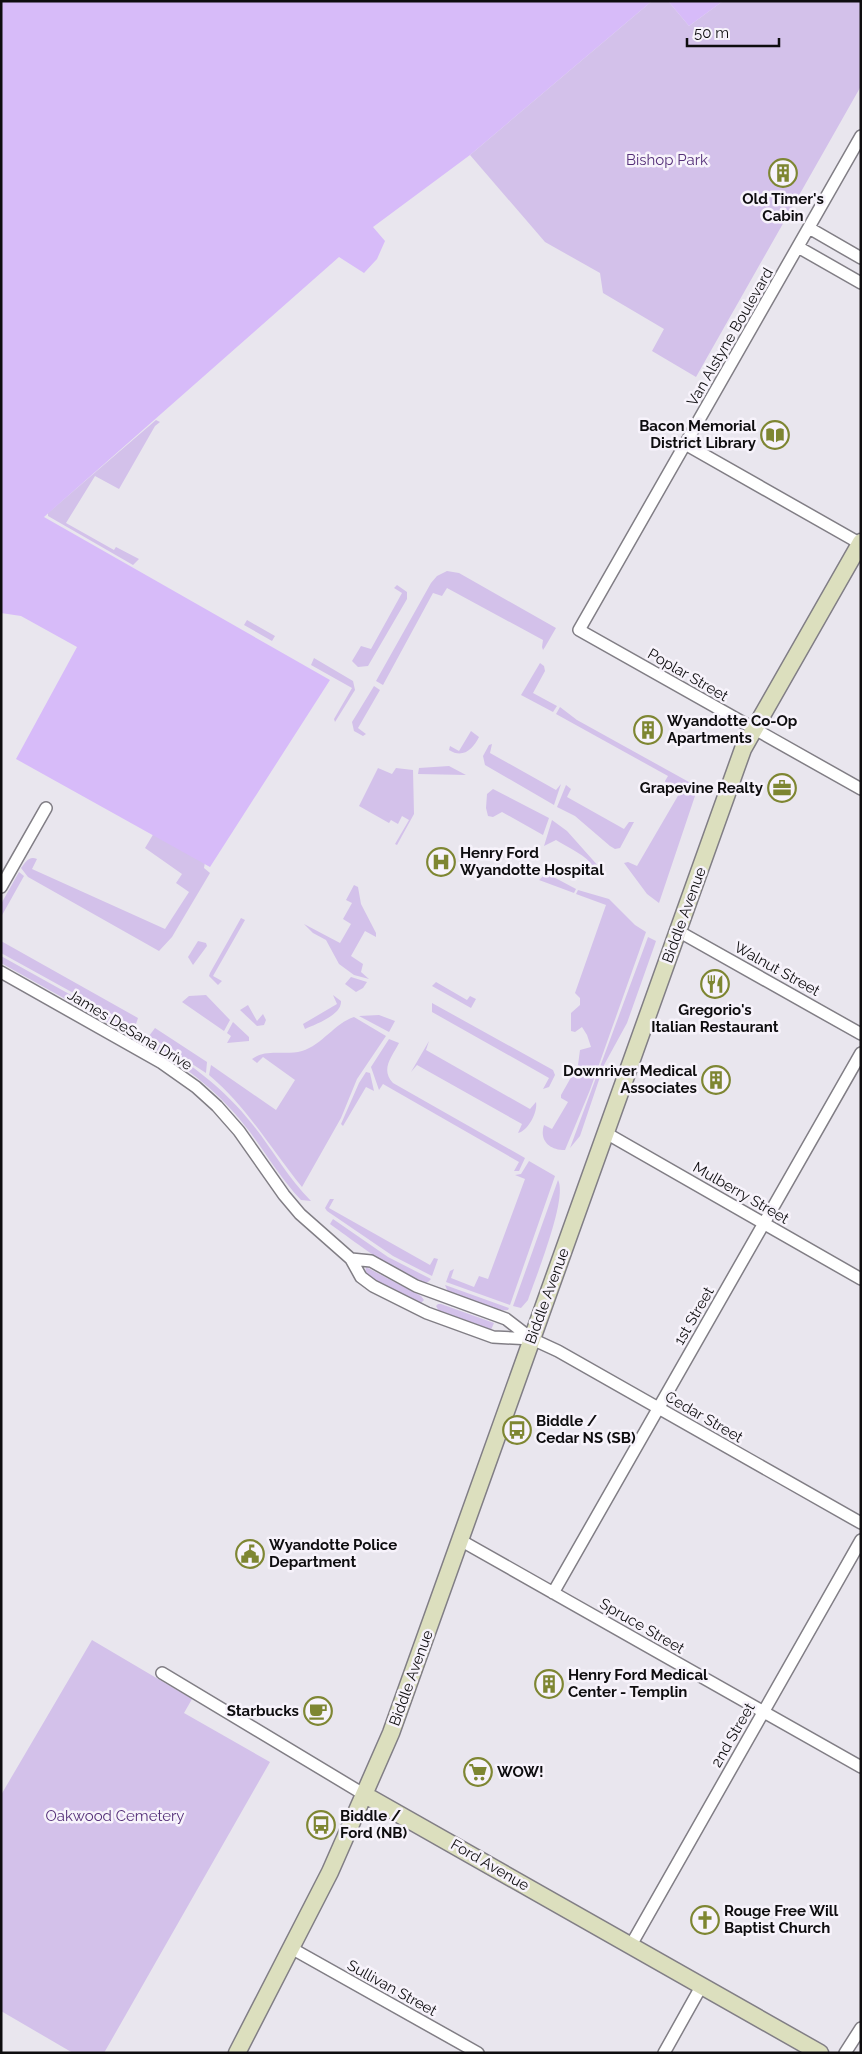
<svg xmlns="http://www.w3.org/2000/svg" width="862" height="2054" font-family="Raleway,sans-serif">
<rect width="100%" height="100%" fill="#e9e6ee"/>
<path fill="#d3c1ea" d="M652,1h16l21,25 34,-25h138v85l-165,291 -44,-26 12,-22 -61,-36 -3,-20 -55,-31 -75,-87z
M156,420l4,2 -5,4 -36,63 -24,-13 -29,47 48,27 2,-3 23,12 -6,6 -85,-49v-3z
M447,571l12,2 97,55 -11,19 -2,3 -1,-3 1,-7 -96,-52 -5,8 -9,-3 -50,92 -7,-4 55,-98 6,-7z
M397,585l10,7v7l-39,67 -10,1 -6,-6 9,-15 10,3 31,-56 -8,-5z
M247,620l28,16 -3,5 -28,-16z
M314,658l39,23 2,9 -20,32 -1,-3 18,-31 -41,-23z
M540,663l4,3 1,5 -12,22 24,13 -4,6 -32,-17z
M374,686l6,4 -22,38 8,6 -3,2 -9,-5 -2,-9z
M560,707l17,13 121,67 -39,116 -12,-9 -23,-31 4,-1 9,4 42,-72 -12,-8 -2,-5 3,-5 -112,-62z
M471,731l8,6c-6,12 -16,22 -30,13l1,-4 9,5z
M492,744l-2,9 66,37 5,-6 -7,21 -69,-40 -2,-9 6,-11z
M449,766l17,9 -48,-1 1,-6z
M378,768l14,6 4,-6 17,2 1,44 -17,31 -2,-1 14,-24 -7,-4 -4,8 -7,-4 -2,3 -30,-17z
M566,785l5,4 -4,8 57,32 5,-7h5l-14,26 -5,1 -5,-3 -35,-30 -18,-9z
M493,789l56,29 -6,17 -41,-23 -9,5 -5,-1 -2,-8 1,-14z
M552,820l15,11 33,37 -1,4 -11,6 -1,-3 8,-7c-9,-13 -26,-20 -39,-28l-12,6z
M154,833l51,29 -1,6 6,5 -38,64 -13,14 -131,-74 -7,-9c4,-5 8,-13 16,-9l-5,10 133,60 24,-37 -13,-9 6,-9 -37,-26z
M19,872l5,4 -23,41v-13z
M546,873l30,16 -2,4 -35,-13z
M354,885l4,2 3,17 15,29v4l-11,-6 -14,25 12,8 -2,8 8,7 -15,-4 -15,-11 -13,-24 -13,-7 -9,-9 36,19 11,-19 -8,-5 9,-16 -6,-3z
M578,890l31,9 26,26 11,7 -56,158 -25,60c-16,0 -26,-10 -21,-25l8,4 16,-27 -7,-4v-3l17,-30 2,-15 11,-3 -4,-12 -5,-8 -7,5 -4,-1v-18l9,-8v-7l-5,-5 31,-88 -30,-11z
M241,918l4,2 -32,56 9,5 -4,4 -9,-9 1,-3z
M648,937l8,4 -1,3 -28,79 -23,42 -24,71 -10,12z
M1,941l137,77 -3,9 -134,-74z
M198,941l8,2 1,3 -14,19 -5,-8z
M1,956l131,73 -6,4 -125,-70z
M351,977l16,5 -4,6 -7,4 -11,-8z
M436,982l31,18 3,-4 6,3 -5,9 -39,-22z
M206,995l24,25 -6,11 -42,-29 7,-6z
M333,995l8,6c1,14 -25,23 -36,28l-2,-5 34,-20z
M432,1003l121,67 2,5 -6,12 -6,2 6,-11 -117,-66z
M248,1005l9,16 6,-7 3,6 -2,5 -7,1 -17,-16z
M379,1015l16,6 -6,11 -30,-16z
M354,1017l32,19 -29,43 -16,39 -39,69c-32,-39 -54,-79 -93,-112l2,-10 65,45 19,-30 -32,-23 -6,6 -5,-4c15,-11 33,-3 50,-8 20,-6 33,-28 52,-34z
M233,1022l16,15v4l-22,2 4,-7 -4,-3z
M155,1028l52,34 -1,11 -57,-37z
M148,1038c41,24 76,50 105,87 20,25 35,53 58,76l-10,-1c-20,-21 -34,-45 -51,-68 -28,-37 -62,-65 -103,-87z
M389,1039l10,4c-7,14 -19,26 -6,40l132,75 -6,13h-5l5,-9 -136,-78 -4,6 -8,-23z
M429,1041l-3,9 104,59 6,-7c2,10 -8,29 -18,31l4,-9 -105,-59 -6,7z
M366,1072l4,1 4,18 -8,-4 -23,39 -2,-2 18,-41z
M529,1161l26,15 -45,129 -64,-23 4,-11 4,-2 -3,9 23,9 5,-11 9,3 37,-100 -10,-4 6,-1z
M558,1180c10,18 -23,99 -30,120l-7,8 -8,-2z
M330,1199h4l-5,9 101,57 4,-7 4,1 -6,17 -39,-20 -66,-45 -2,-3z
M333,1219l55,38 43,22c-2,2 -3,4 -7,4 -16,0 -78,-48 -94,-59z
M366,1267l55,29 3,4 -3,3 -26,-11 -30,-18z
M445,1285l64,23 -1,2 -11,1 -49,-19z
M438,1304h3l53,19 -3,7 -52,-19 -3,-5z
M92,1640l100,59 -8,14 86,49 -166,291h-31l-72,-42v-216z"/>
<path fill="#d7bbf9" d="M1,1h651l-182,154 -97,72 12,14 -8,18 -13,14 -25,-16 -295,260 286,163 -120,187 -194,-108 61,-112 -56,-31 -20,-3z
M668,1h55l-34,25z"/>
<g fill="none" stroke-linecap="round" stroke-linejoin="round">
<defs>
<path id="minor" d="M861,136l-282,494 282,159
M809,228l52,30
M798,247l63,36
M685,444l176,100
M1,887l45,-79
M678,931l183,103
M1,972l161,91 34,24 21,19 22,25 45,64 16,19 51,45 10,18 12,9 54,27 66,24 39,2
M606,1133l255,146
M351,1259l20,2 45,25 90,33 26,20 26,12 303,172
M460,1540l401,227
M553,1593l308,-540
M162,1673l203,122
M631,1945l230,-405
M291,1948l187,105
M664,2053l38,-68
M845,2053l16,-25"/>
<path id="secondary" d="M365,1795l455,258
M237,2053l93,-181 61,-139 352,-984 118,-207"/>
</defs>
<use href="#minor" stroke="#817e85" stroke-width="14"/>
<use href="#secondary" stroke="#817e85" stroke-width="19"/>
<use href="#minor" stroke="#fff" stroke-width="11"/>
<use href="#secondary" stroke="#dcdfbe" stroke-width="16"/>
</g>
<defs>
<symbol id="building-ring" viewBox="-11 -11 22 22"><circle r="9.5" fill="#f7f3fb" stroke="#7e8632" stroke-width="1.5"/><path d="M-4-6H4V6H1V3H-1V6H-4ZM-2.5-4.3h1.7v1.8h-1.7ZM.8-4.3h1.7v1.8H.8ZM-2.5-1h1.7V.8h-1.7ZM.8-1h1.7V.8H.8Z" fill="#7e8632"/></symbol>
<symbol id="library-ring" viewBox="-11 -11 22 22"><circle r="9.5" fill="#f7f3fb" stroke="#7e8632" stroke-width="1.5"/><path d="M-6-4Q-3-5.5-.7-3.5V5Q-3 3-6 4ZM6-4Q3-5.5 .7-3.5V5Q3 3 6 4Z" fill="#7e8632"/></symbol>
<symbol id="office-ring" viewBox="-11 -11 22 22"><circle r="9.5" fill="#f7f3fb" stroke="#7e8632" stroke-width="1.5"/><path d="M-6-3h4V-5.5h4V-3h4V5H-6ZM-1-4.5V-3h2v-1.5ZM-6 0V1H6V0Z" fill="#7e8632"/></symbol>
<symbol id="hospital-ring" viewBox="-11 -11 22 22"><circle r="9.5" fill="#f7f3fb" stroke="#7e8632" stroke-width="1.5"/><path d="M-5-5h3v3.5h4V-5h3V5h-3V1.5h-4V5h-3Z" fill="#7e8632"/></symbol>
<symbol id="restaurant-ring" viewBox="-11 -11 22 22"><circle r="9.5" fill="#f7f3fb" stroke="#7e8632" stroke-width="1.5"/><path d="M-5-6h1v4h1v-4h1v4h1v-4h1v5L-1.5 .5V6h-2V.5L-5-1ZM5-6V6H3V1.5H1.5Q1.5-4 5-6Z" fill="#7e8632"/></symbol>
<symbol id="bus-ring" viewBox="-11 -11 22 22"><circle r="9.5" fill="#f7f3fb" stroke="#7e8632" stroke-width="1.5"/><path d="M-5-6H5V4H4V6H2V4H-2V6H-4V4H-5ZM-3.5-4V0h7V-4ZM-3.5 1.2v1.5H-2V1.2ZM2 1.2v1.5H3.5V1.2Z" fill="#7e8632"/></symbol>
<symbol id="civic-ring" viewBox="-11 -11 22 22"><circle r="9.5" fill="#f7f3fb" stroke="#7e8632" stroke-width="1.5"/><path d="M-.6-6.5H3V-4.5H.6V-3L4-1V1h2V6H-6V1h2V-1L-.6-3ZM-1.2 2.5V6h2.4V2.5Z" fill="#7e8632"/></symbol>
<symbol id="cafe-ring" viewBox="-11 -11 22 22"><circle r="9.5" fill="#f7f3fb" stroke="#7e8632" stroke-width="1.5"/><path d="M-5.5-4.5H6V0H3Q3 3.5 0 3.5H-2.5Q-5.5 3.5-5.5 0ZM3-3.2v2h1.7v-2ZM-6 4.5H4V6H-6Z" fill="#7e8632"/></symbol>
<symbol id="supermarket-ring" viewBox="-11 -11 22 22"><circle r="9.5" fill="#f7f3fb" stroke="#7e8632" stroke-width="1.5"/><path d="M-6-5.5h2.5l.6 2H6L4.5 2H-2.5L-4.4-4H-6ZM-1.5 3.2a1.3 1.3 0 1 0 .1 0ZM3 3.2a1.3 1.3 0 1 0 .1 0Z" fill="#7e8632"/></symbol>
<symbol id="church-ring" viewBox="-11 -11 22 22"><circle r="9.5" fill="#f7f3fb" stroke="#7e8632" stroke-width="1.5"/><path d="M-1.2-6h2.4v3.5h3.3v2.4h-3.3V6h-2.4V-.1h-3.3v-2.4h3.3Z" fill="#7e8632"/></symbol>
</defs>
<g fill-rule="evenodd">
<use href="#building-ring" x="767" y="157" width="32" height="32"/>
<use href="#library-ring" x="759" y="419" width="32" height="32"/>
<use href="#building-ring" x="632" y="714" width="32" height="32"/>
<use href="#office-ring" x="766" y="772" width="32" height="32"/>
<use href="#hospital-ring" x="425" y="846" width="32" height="32"/>
<use href="#restaurant-ring" x="699" y="968" width="32" height="32"/>
<use href="#building-ring" x="700" y="1064" width="32" height="32"/>
<use href="#bus-ring" x="501" y="1414" width="32" height="32"/>
<use href="#civic-ring" x="234" y="1538" width="32" height="32"/>
<use href="#building-ring" x="533" y="1668" width="32" height="32"/>
<use href="#cafe-ring" x="302" y="1695" width="32" height="32"/>
<use href="#supermarket-ring" x="462" y="1756" width="32" height="32"/>
<use href="#bus-ring" x="305" y="1809" width="32" height="32"/>
<use href="#church-ring" x="689" y="1904" width="32" height="32"/>
</g>
<g text-anchor="middle" stroke-width="5" stroke-linejoin="round" paint-order="stroke">
<g font-size="15" fill="#553079" stroke="#f7f3fb">
<text x="667" y="165">Bishop Park</text>
<text x="115" y="1821">Oakwood Cemetery</text>
</g>
<g font-size="15" font-weight="bold" fill="#0e0d0f" stroke="#f7f3fb" text-anchor="start">
<text x="783" y="204" text-anchor="middle">Old Timer's<tspan x="783" dy="17">Cabin</tspan></text>
<text x="756" y="431" text-anchor="end">Bacon Memorial<tspan x="756" dy="17">District Library</tspan></text>
<text x="667" y="726">Wyandotte Co-Op<tspan x="667" dy="17">Apartments</tspan></text>
<text x="763" y="793" text-anchor="end">Grapevine Realty</text>
<text x="460" y="858">Henry Ford<tspan x="460" dy="17">Wyandotte Hospital</tspan></text>
<text x="715" y="1015" text-anchor="middle">Gregorio's<tspan x="715" dy="17">Italian Restaurant</tspan></text>
<text x="697" y="1076" text-anchor="end">Downriver Medical<tspan x="697" dy="17">Associates</tspan></text>
<text x="536" y="1426">Biddle /<tspan x="536" dy="17">Cedar NS (SB)</tspan></text>
<text x="269" y="1550">Wyandotte Police<tspan x="269" dy="17">Department</tspan></text>
<text x="568" y="1680">Henry Ford Medical<tspan x="568" dy="17">Center - Templin</tspan></text>
<text x="299" y="1716" text-anchor="end">Starbucks</text>
<text x="497" y="1777">WOW!</text>
<text x="340" y="1821">Biddle /<tspan x="340" dy="17">Ford (NB)</tspan></text>
<text x="724" y="1916">Rouge Free Will<tspan x="724" dy="17">Baptist Church</tspan></text>
</g>
<g font-size="15" fill="#0e0d0f" stroke="#f7f3fb">
<text transform="translate(730 337) rotate(-60)" y="5">Van Alstyne Boulevard</text>
<text transform="translate(688 675) rotate(30)" y="5">Poplar Street</text>
<text transform="translate(684 915) rotate(-70)" y="5">Biddle Avenue</text>
<text transform="translate(777 969) rotate(29)" y="5">Walnut Street</text>
<text transform="translate(130 1030) rotate(31)" y="5">James DeSana Drive</text>
<text transform="translate(741 1193) rotate(30)" y="5">Mulberry Street</text>
<text transform="translate(547 1296) rotate(-70)" y="5">Biddle Avenue</text>
<text transform="translate(694 1316) rotate(-60)" y="5">1st Street</text>
<text transform="translate(704 1417) rotate(30)" y="5">Cedar Street</text>
<text transform="translate(642 1626) rotate(30)" y="5">Spruce Street</text>
<text transform="translate(411 1678) rotate(-70)" y="5">Biddle Avenue</text>
<text transform="translate(733 1735) rotate(-60)" y="5">2nd Street</text>
<text transform="translate(490 1865) rotate(30)" y="5">Ford Avenue</text>
<text transform="translate(392 1988) rotate(29)" y="5">Sullivan Street</text>
</g>
</g>
<rect width="862" height="2054" fill="none" stroke="#0e0d0f" stroke-width="5"/>
<path d="M687 38v8h92v-8" fill="none" stroke="#0e0d0f" stroke-width="2.5"/>
<text x="694" y="38" font-size="15" fill="#0e0d0f" stroke="#f7f3fb" stroke-width="4" paint-order="stroke">50 m</text>
</svg>
